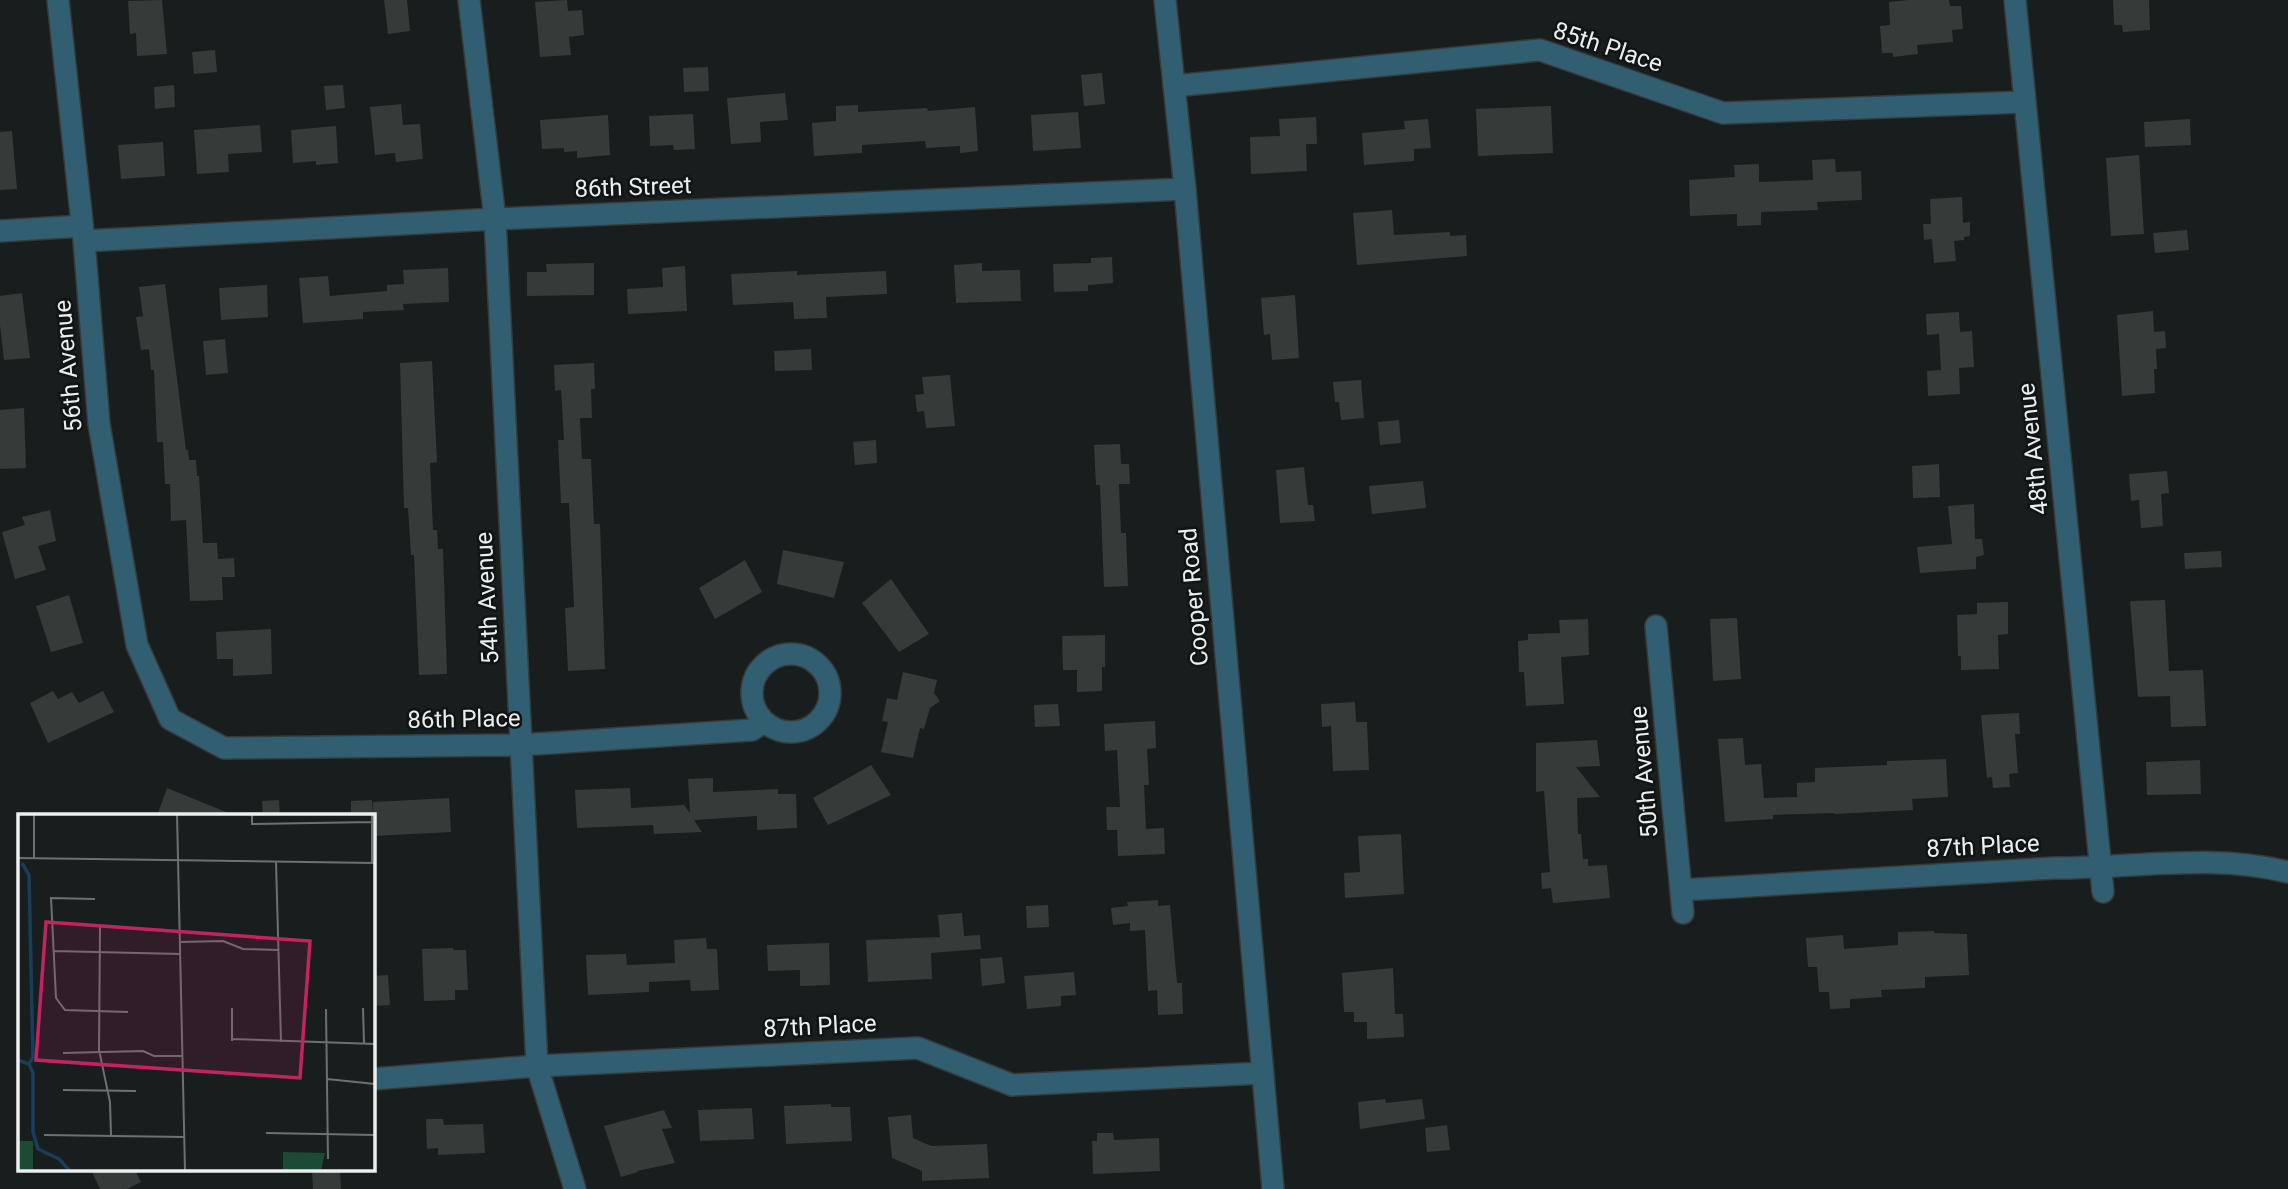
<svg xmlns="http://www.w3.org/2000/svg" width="2288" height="1189" font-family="Roboto,sans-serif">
<rect width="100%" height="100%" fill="#181d1d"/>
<path fill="#363b3a" d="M162,0l5,54 -30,2 -1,-23 -6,1 -2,-33z
M384,0h23l3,31 -22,3z
M567,0l1,11 14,-1 2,25 -15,2 2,18 -31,2 -5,-55z
M1908,0h41l1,6h11l2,23 -11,1 1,12 -36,3 1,9 -25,3v-4h-11l-2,-27 10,-1 -1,-23z
M2113,0h36l1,30 -27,2 -1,-7h-8z
M215,50l2,22 -23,2 -2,-22z
M708,67l1,24 -25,1 -1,-24z
M1102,73l3,31 -21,2 -3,-31z
M174,85l1,22 -20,2 -1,-22z
M343,85l2,23 -19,2 -2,-24z
M785,93l3,27 -28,2 1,20 -30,2 -4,-46z
M401,104l2,21 17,-1 3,35 -27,3 -1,-9 -20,2 -5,-48z
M858,105v7l69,-4 1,3 47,-4 3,44 -18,2v-7l-34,2 -1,-7 -63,4v8l-48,3 -2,-33 24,-2v-15z
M1551,106l2,47 -75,3 -2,-47z
M1078,112l3,36 -48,3 -2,-36z
M693,114l2,35 -21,1 -1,-5 -23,1 -1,-30z
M608,115l2,40 -33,3v-7l-13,1v-4l-22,1 -2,-29z
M1316,117l1,27h-11l1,27 -56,3 -1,-37 30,-1 -1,-17z
M1428,119l3,29 -17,1v12l-50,4 -2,-32 43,-4 -1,-8z
M2190,119l1,26 -46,2 -1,-25z
M260,125l2,27 -34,2 1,18 -32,2 -3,-44z
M336,126l2,37 -22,2v-4l-23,2 -2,-33z
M12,131l5,58 -17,1v-58z
M163,142l2,34 -44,3 -3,-34z
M2139,155l5,79 -33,2 -5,-78z
M1835,159l1,13 25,-1 1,29 -45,2 1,8 -57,2v13l-24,1v-12l-47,2 -1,-36 46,-3 -1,-12 25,-1v18l54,-2 -1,-20z
M1962,197l1,26 7,-1v14l-6,1v3l-10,1 2,20 -22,2 -2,-24 -8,1 -1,-16h8l-1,-25z
M1392,210l2,25 56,-3v4l16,-1 1,21 -110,9 -4,-52z
M2187,230l2,20 -34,3 -2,-20z
M1112,257l1,26 -25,2v6l-34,1 -1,-28 38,-1v-5z
M594,263v32l-67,1v-24h20l-1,-8z
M982,263v8l38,-1 1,31 -65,2 -2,-38z
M685,266l2,45 -59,3 -1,-25 36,-2 -1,-19z
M448,268l1,34 -46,2 1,6 -41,2v7l-60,4 -4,-45 29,-2 2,20 57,-5v-6l17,-1 -1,-14z
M797,271v4l89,-4 1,23 -61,3 1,21 -33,1 -1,-17 -60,3 -2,-31z
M165,284l21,166h2l1,10h7l1,16h2l4,67h14l1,16 16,-1 1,19h-13l1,23 -33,1 -4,-81 -15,1 -1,-37h-5l-2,-42h-6l-3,-72h-3l-2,-21 -8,1 -5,-33 7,-1 -4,-29z
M267,285l1,32 -47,3 -2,-32z
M22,293l8,65 -26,2 -4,-35v-29z
M1295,295l4,63 -27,2 -2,-26 -6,1 -3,-37z
M2153,311l1,21 11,-1 1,17 -10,1 1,20h-3l1,24 -33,3 -5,-81z
M1959,312l1,20 12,-1 2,36 -15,1 1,26 -32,2 -1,-25 14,-1 -2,-36 -12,1 -1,-21z
M225,339l3,34 -22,2 -3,-34z
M811,349l1,21 -37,1 -1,-20z
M432,361l5,101 -7,1 3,67h4l1,19h5l4,125 -28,1 -5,-120h-3l-3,-47h-4l-4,-145z
M594,363l1,26h-4l1,29h-12l2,41h9l3,65h6l5,145 -37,2 -3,-63 9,-1 -5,-104h-8l-3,-63h6l-3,-50 -6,1 -1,-26z
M950,375l5,51 -29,2 -2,-17 -7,1 -2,-17 9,-1 -2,-17z
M1361,380l3,38 -23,2 -2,-18h-4l-2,-20z
M24,408l2,60 -26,1v-59z
M1399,420l2,23 -21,2 -2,-23z
M876,440l1,23 -22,2 -2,-23z
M1120,444l1,20h8l1,20h-11l2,49h5l2,53 -24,1 -4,-102h-4l-2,-40z
M1939,464l1,33 -27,1 -1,-32z
M1304,467l4,38h5l2,16 -35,2 -4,-53z
M2167,471l2,22 -8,1 2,32 -22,2 -2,-28 -8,1 -2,-27z
M1423,481l3,27 -54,6 -3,-28z
M1974,504l1,35h7l2,16 -8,2v12l-56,4 -3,-26 35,-3 -4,-38z
M50,510l6,31 -18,5 8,24 -31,9 -13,-47 23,-7 -3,-8z
M783,550l61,12 -10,36 -57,-14z
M2221,551l1,16 -37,2 -1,-16z
M745,560l17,32 -47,27 -16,-31z
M891,579l38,55 -30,18 -37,-49z
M69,595l14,48 -32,9 -15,-46z
M2165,600l4,71 34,-1 3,56 -35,1 -1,-31 -32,1 -8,-96z
M2008,602v32l-10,1 1,34 -38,1v-14h-3l-1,-41 20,-1v-11z
M1737,618l4,61 -28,2 -3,-62z
M1588,619l1,36 -28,2 3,47 -38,2 -2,-34h-5l-1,-31 10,-1v-6l32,-1 -1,-13z
M271,629l1,45 -39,2v-17h-16l-1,-27z
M1105,635v32h-3v24l-25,1v-22h-14l-1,-34z
M903,672l34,8 -3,13 6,8 -10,7 -6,21 -4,-1 -7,30 -32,-6 7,-30 -6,-1 5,-23 10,2z
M53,691l5,8 14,-7 7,11 24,-12 11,21 -66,31 -18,-40z
M1355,702l1,20h11l2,48 -36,1 -2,-45 -9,1 -1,-23z
M1058,704l2,22 -25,1 -1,-22z
M2019,713l1,21h-5l3,39 -9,1 1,13 -17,1 -1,-11 -5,1 -6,-63z
M1155,721l1,27 -9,1 2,36h-5l2,44 18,-1 1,26 -47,2 -1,-26h-10l-1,-23h14l-3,-57 -12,1 -1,-27z
M1743,738l2,27 16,-1 3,34 33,-1v-14l18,-1v-14l72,-3v-4l59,-2 2,38 -36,2 1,11 -79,4v-1l-61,2v4l-48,3 -7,-83z
M1597,740l3,26 -24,1 24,30 -23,1 1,36h3l2,25h5v7l19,-1 3,33 -57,5 -2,-15 -9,1 -1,-16 9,-1 -6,-81 -8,1v-49z
M2200,760l1,34 -54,1 -1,-33z
M871,765l20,30 -63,30 -15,-27z
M713,778v14l65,-3v5h18l1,34 -40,2v-14l-63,4 8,12 -48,2 -1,-9 -76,3 -2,-38 55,-2 1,20 53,-3 6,8 -2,-34z
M167,788l69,28h-79z
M449,798l2,34 -78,4v-34z
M279,800l1,16h-17l-1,-15z
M372,800l1,16h-22v-15z
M1401,834l3,60 -59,4 -1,-25 16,-1 -2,-36z
M1158,900v6l12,-1 7,78h5l1,31 -25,1 -1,-25 -9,1 -3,-61 -15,1v-8l-17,2 -2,-17 17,-2 -1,-4z
M1048,905l1,22 -22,1 -1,-22z
M962,913l2,23 16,-1 1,14 -50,4 1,26 -64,3 -2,-42 74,-3 -2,-22z
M1934,931v2l33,1 2,41 -44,2v11l-44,2 1,7 -32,2v9l-20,1 -1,-17h-10l-2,-25h-9l-2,-29 37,-3 1,14 54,-4v-13z
M706,938l1,11h10l2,41 -28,1 -1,-11 -41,2v10l-61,3 -2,-40 40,-1 1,11 48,-2 -1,-23z
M829,943l1,42 -30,1v-16l-32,1 -1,-26z
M453,948v2h13l2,40h-13v10l-31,1 -2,-52z
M1002,957l3,26 -23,3 -2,-27z
M1393,968l2,46h8l1,23 -37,2v-17h-13v-10h-10l-2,-39z
M1074,972l2,23 -15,1v10l-34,3 -3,-33z
M388,975l2,30 -17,1v-30z
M1385,1099l1,4 36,-4 3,20 -65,10 -2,-27z
M831,1104v3h19l2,34 -66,3 -2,-38z
M752,1108l2,31 -54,2 -2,-31z
M664,1110l8,18 -10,1 13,34 -38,8 1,1 -17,5 -17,-51z
M911,1115l2,23 18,8 56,-2 2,34 -67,3v-10l-30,-13 -4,-41z
M426,1119h17l1,6 39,-1 2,29 -47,2v-7l-11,1z
M1447,1125l3,25 -23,2 -2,-24z
M1097,1133h16l1,7 45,-2 1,33 -67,3 -1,-33h5z
M91,1170h44l6,12 -14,7h-27z
M312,1170h28l1,19h-28z"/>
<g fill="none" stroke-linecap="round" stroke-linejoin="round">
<defs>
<path id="minor" d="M58,0l26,241 15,183 38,221 33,74 54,29 296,-3 232,-15 12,-8
M469,0l26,219 42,847 38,123
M1165,0l20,189 88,1000
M2015,0l88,892
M1174,86l366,-36 183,63 301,-11
M0,231l82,-5
M84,241l411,-22 690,-30
M1656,626l27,287
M752 693a39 39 0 1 1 78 0a39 39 0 1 1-78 0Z
M1681,890l374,-22c77,0 157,-15 233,4
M373,1079l164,-13 381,-18 94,37 251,-12"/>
</defs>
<use href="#minor" stroke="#363a3a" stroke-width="24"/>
<use href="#minor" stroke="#315f71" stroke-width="21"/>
</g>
<g text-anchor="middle" stroke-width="5" stroke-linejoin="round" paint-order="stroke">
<g font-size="24" fill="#ecefef" stroke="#0f1414">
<text transform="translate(1608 47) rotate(18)" y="8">85th Place</text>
<text transform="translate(633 187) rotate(-2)" y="8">86th Street</text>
<text transform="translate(68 366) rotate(-95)" y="8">56th Avenue</text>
<text transform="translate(2033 449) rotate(-96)" y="8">48th Avenue</text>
<text transform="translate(1194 597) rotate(-95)" y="8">Cooper Road</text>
<text transform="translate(487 598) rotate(-93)" y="8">54th Avenue</text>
<text transform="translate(464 719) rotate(-1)" y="8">86th Place</text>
<text transform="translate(1644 772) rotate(-95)" y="8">50th Avenue</text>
<text transform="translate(1983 846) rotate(-3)" y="8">87th Place</text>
<text transform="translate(820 1026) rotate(-3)" y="8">87th Place</text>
</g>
</g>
<g transform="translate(18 814)">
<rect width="357" height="357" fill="#181d1d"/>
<path d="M0,327h15v30h-15zM265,338l42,1 -4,18h-38z" fill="#1b4a35"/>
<path fill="none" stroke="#183e5c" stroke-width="3.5" d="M4,49l7,12 4,182 -4,7M0,246l11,4 4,9v59l5,17 21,10 11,12"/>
<path fill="none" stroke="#6d7171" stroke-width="2" d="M159,0l8,357M234,0v10l120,-2M0,44l357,5M16,44v-44M258,48l5,180M354,49v-49M77,85l-44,-1 5,100 9,12 63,2M82,111l-1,125 11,52 1,33M163,128l42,-1 20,8 35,1M35,137l128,3M214,194v33M345,194l1,35M308,195l2,150M214,225l143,5M45,239l80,-2 11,5h29M309,265l48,5M45,276l73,1M248,319l109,2M26,321l140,2"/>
<path fill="#c42362" fill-opacity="0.15" stroke="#c42362" stroke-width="3.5" d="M28,108l264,19 -10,137 -264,-18z"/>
<rect width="357" height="357" fill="none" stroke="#ecefef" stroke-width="3.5"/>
</g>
</svg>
